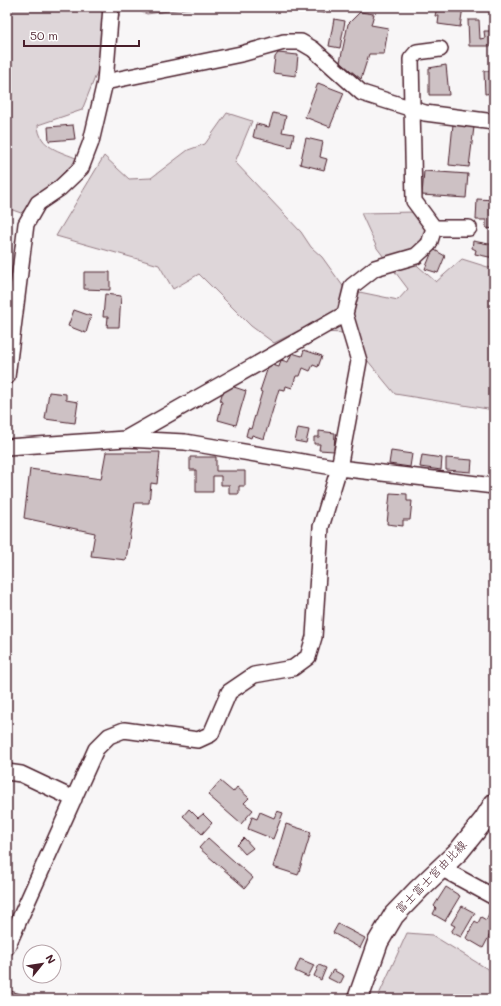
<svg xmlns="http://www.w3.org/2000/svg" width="501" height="1006" font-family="Mali,'Klee One',sans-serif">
<rect width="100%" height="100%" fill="#f8f6f7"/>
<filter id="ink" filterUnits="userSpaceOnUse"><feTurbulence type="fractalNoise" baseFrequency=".025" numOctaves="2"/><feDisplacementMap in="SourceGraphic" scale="8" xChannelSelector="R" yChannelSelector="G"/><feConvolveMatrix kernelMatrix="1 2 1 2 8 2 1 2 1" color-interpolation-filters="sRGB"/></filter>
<g filter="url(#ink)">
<path fill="#ded6d9" stroke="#947a82" d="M7,7h116l-41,103 -44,15c1,23 22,26 40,34l-57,54 -14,-5z
M129,7h67l-49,7z
M227,113l25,8 -17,41 66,70 10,15 11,10 23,32 53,11 10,-11 -31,-41 -16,-35 55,-1 11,19 -18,27 27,24 26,-23 32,10v141l-99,-16 -50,-61 -47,-2 -24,12 -23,-17 -52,-52 -26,15 -14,-24 -103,-29 48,-80 25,23 22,-1 37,-28 17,-6z
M407,933l25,2 62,38v26h-117z"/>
<path fill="#cdc1c4" stroke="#4a1f2b" d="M302,7h24l-1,6 -23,-2z
M437,7h26l-3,20 -22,-3 1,-8h-4z
M480,7h14v4h-14z
M360,12l14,2 -3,11 17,3 -4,26h-15l-8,25 -21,-17 8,-38z
M334,19l11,2 -5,27 -11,-2z
M468,20h11l1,19 5,-1 -1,-7h10v15h-25z
M278,53l20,2 -2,21 -23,-3 2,-16z
M491,57h3v36l-9,1 -1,-23h7z
M446,65l3,30h-20v-27z
M318,83l26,10 -14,34 -25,-10z
M273,113l13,3 -4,16 12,2 -3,13 -38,-10 3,-13 13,3z
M453,124l21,3 -5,40 -20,-2z
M73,125l2,14 -26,2 -1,-14z
M306,138l17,4 -3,15 7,2 -3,11 -24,-6z
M424,171l44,3 -2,24 -44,-3z
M477,199l17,1v29l-8,-1v-8h-10z
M473,241l21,4v13l-19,-4 1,-4 -4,-2z
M433,249l12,7 -7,17 -13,-4z
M84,272h26v18l-26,-1z
M105,294l16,2 -2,31h-12l1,-10h-5z
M74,310l17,6 -5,17 -18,-7z
M304,350l18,6 -4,11 -5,-2 -3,6 -7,-3 -3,8h-4l-4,12 -6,-2 -1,4 -6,-1 -15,50 -12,-4 -1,3 -5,-2 2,-8 3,1 11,-37 -2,-1 9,-27 10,3 2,-7 7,2 4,-9 10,3z
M225,384l21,7 -10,34 -18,-5 4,-18 -2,-1z
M49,392l17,2v6l12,2 -3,21 -30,-4z
M298,428l11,2 -3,13 -11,-2z
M319,431l16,2 -1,18 -15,-1 1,-6h-6v-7h5z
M391,451l21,3 -2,13 -21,-3z
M106,452h54l-3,32 -6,-1 -2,20h-14l-9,57 -35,-4 4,-23 -71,-15 6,-49 71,10z
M422,455l20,3 -1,12 -21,-3z
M190,457h26v14h29v15h-6v8h-10v-9h-8v-9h-8v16h-17v-22h-6z
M446,458l26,2 -1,12 -25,-2z
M390,493l17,1v7h5l-2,19h-7v6l-16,-2z
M220,781l13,11 4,-5 12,11 -5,5 9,7 -12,14 -33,-29z
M189,809l9,9 5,-4 9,9 -10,11 -19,-18z
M277,811l6,2 -10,26 -25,-10 4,-12 5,2 3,-7 14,6z
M286,824l25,8 -13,43 -25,-8z
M208,838l45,40 -8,10 -46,-40z
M244,838l9,10 -8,6 -8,-9z
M446,887l14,9 -15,25 -12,-7 3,-6 -2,-2z
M462,906l13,7 -14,24 -10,-5 4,-6 -4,-2z
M490,912l4,2v13l-11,21 -17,-10 9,-17 3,2 3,-6 5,3z
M338,924l27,14 -5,10 -27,-15z
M300,959l14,6 -6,12 -13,-6z
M319,965l7,3 -5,12 -7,-4z
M333,970l11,6 -4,8 -12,-6z
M7,990l31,9h-31z"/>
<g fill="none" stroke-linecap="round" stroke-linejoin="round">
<defs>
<path id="minor" d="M440,49l-23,3 -6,7 3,142 20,27h35
M105,82l136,-28 43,-12h17l12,7 49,44 63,20 69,9
M7,377l19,-153 12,-21 22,-15 21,-20 10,-26 14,-60 6,-75
M125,439l220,-125
M7,447l118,-8 60,3 154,26 155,18
M7,772l14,2 53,25
M441,868l53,29
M7,947l89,-198 13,-13 15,-6 74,10 13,-6 18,-42 25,-17 39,-7 15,-11 6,-20 7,-110 18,-59 20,-107 -14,-47 7,-28 23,-18 41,-12 13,-12 5,-16"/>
<path id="major" d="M358,999l20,-57 16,-27 25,-26 40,-38 25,-31 10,-16"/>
</defs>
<use href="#minor" stroke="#4a1f2b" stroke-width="18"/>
<use href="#major" stroke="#4a1f2b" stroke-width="23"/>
<use href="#minor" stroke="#fff" stroke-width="15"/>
<use href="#major" stroke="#fff" stroke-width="20"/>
</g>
</g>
<g text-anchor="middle" stroke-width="3" stroke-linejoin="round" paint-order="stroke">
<g font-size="12" fill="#4a1f2b" stroke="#fff">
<text transform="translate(431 877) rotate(-46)" y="4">富士富士宮由比線</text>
</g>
</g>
<rect width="501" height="1006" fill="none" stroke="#fff" stroke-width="24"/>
<rect x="12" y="12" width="477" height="982" fill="none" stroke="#4a1f2b" stroke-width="1.5" filter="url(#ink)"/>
<g transform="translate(42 964) rotate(60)"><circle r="19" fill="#ffffff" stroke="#b7a5aa"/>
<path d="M0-3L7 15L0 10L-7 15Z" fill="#4a1f2b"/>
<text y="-6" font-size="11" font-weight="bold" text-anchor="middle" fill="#4a1f2b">N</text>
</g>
<path d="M24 40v6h115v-6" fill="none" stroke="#4a1f2b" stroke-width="2"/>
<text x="30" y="40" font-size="12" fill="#4a1f2b" stroke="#ffffff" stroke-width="3" paint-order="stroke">50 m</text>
</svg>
